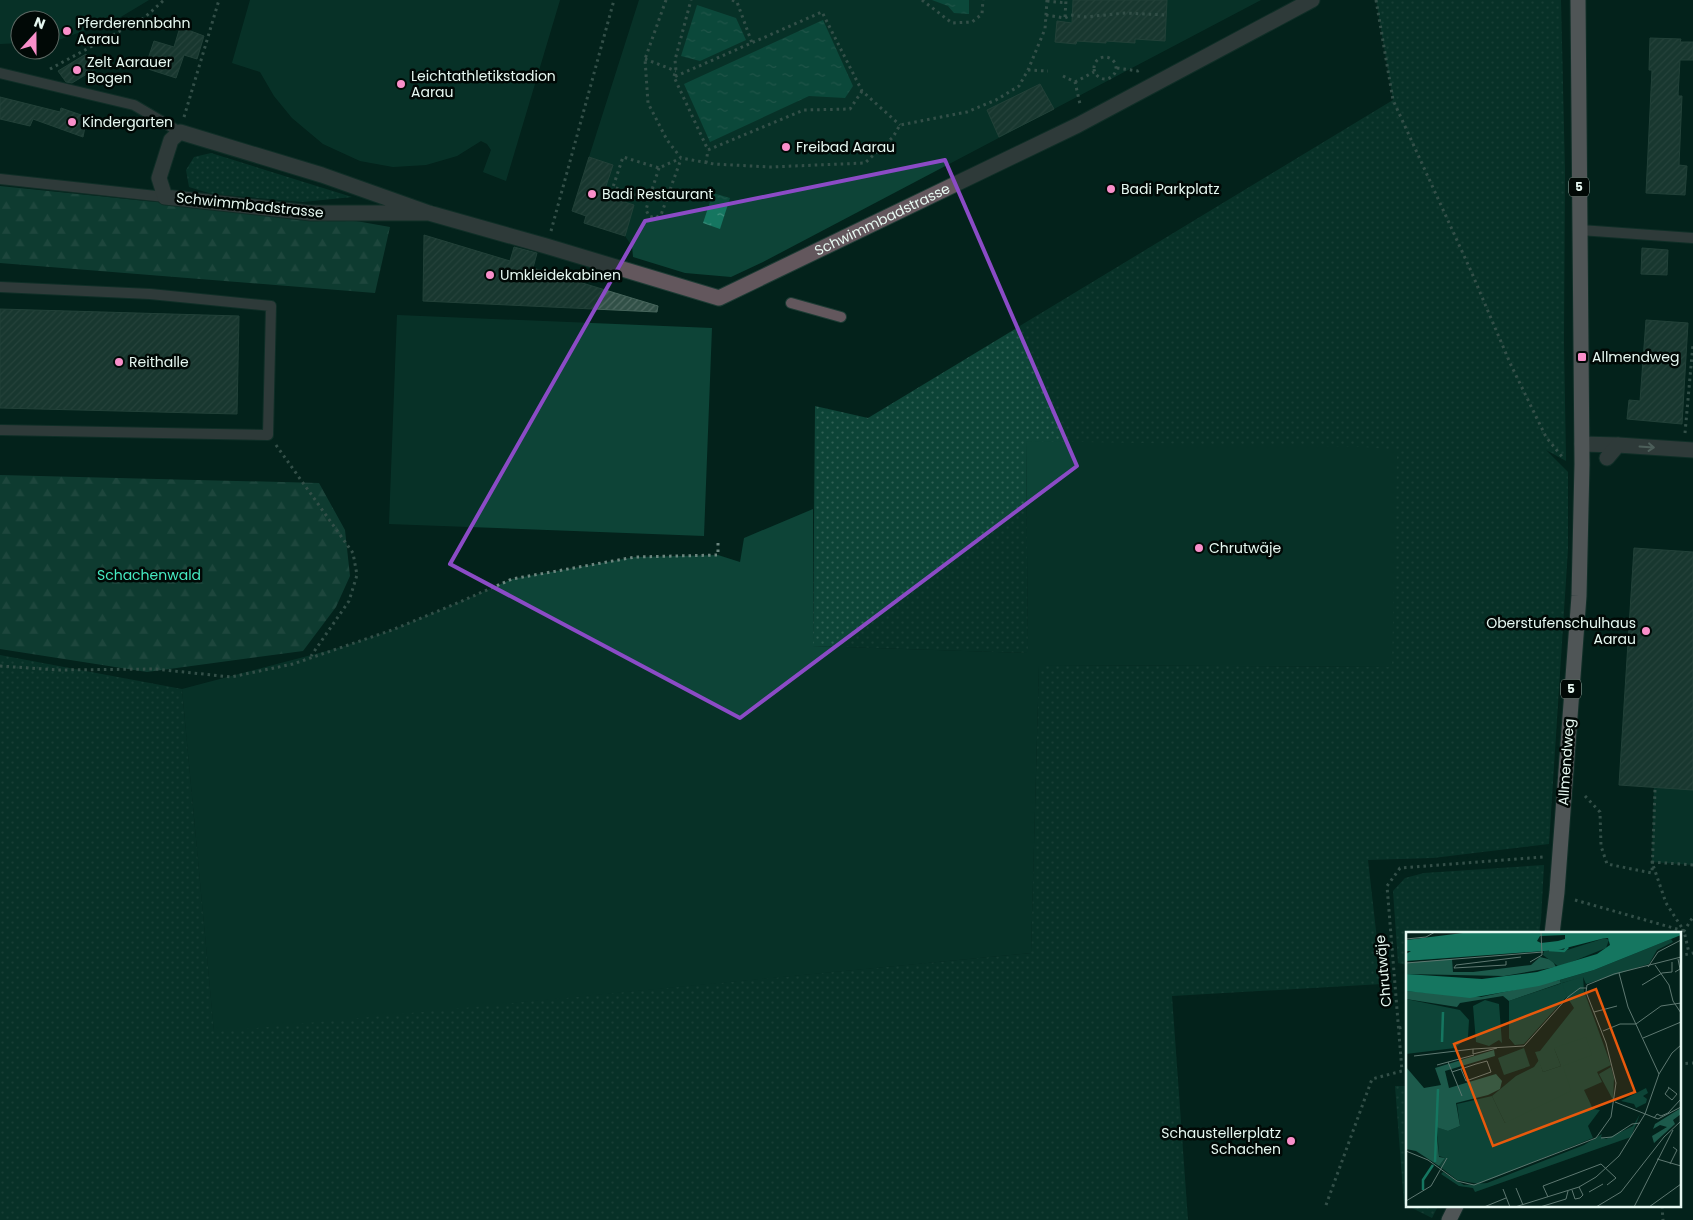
<svg xmlns="http://www.w3.org/2000/svg" width="1693" height="1220" font-family="Poppins,sans-serif">
<defs>
<pattern id="grass-dots" width="8" height="8" patternUnits="userSpaceOnUse" patternTransform="scale(1.25)"><rect width="8" height="8" fill="#0d4437"/><path d="M2 2h.1M6 6h.1" fill="none" stroke="#306054" stroke-width="1.8" stroke-linecap="round"/></pattern>
<pattern id="forest-firs" width="22" height="20" patternUnits="userSpaceOnUse" patternTransform="scale(1.25)"><rect width="22" height="20" fill="#1c5a4b"/><path d="M5 1l3.5 6h-7zM16 11l3.5 6h-7z" fill="#3d7265"/></pattern>
<pattern id="water-ripples" width="26" height="14" patternUnits="userSpaceOnUse" patternTransform="scale(1.25)"><rect width="26" height="14" fill="#157660"/><path d="M2 4q2-2 4 0t4 0M15 11q2-2 4 0t4 0" fill="none" stroke="#42917f"/></pattern>
<pattern id="building-hatch" width="6" height="6" patternUnits="userSpaceOnUse" patternTransform="scale(1.25)"><rect width="6" height="6" fill="#315047"/><path d="M-1 1l2-2M0 6l6-6M5 7l2-2" fill="none" stroke="#4f6a62"/></pattern>
</defs>
<rect width="100%" height="100%" fill="#03221b"/>
<path fill="url(#grass-dots)" d="M1376,0h185l4,172 -1,171 2,118 -20,-11 22,22v77l-19,295 -116,14 -65,2 14,124 -210,12 16,224h-1188v-565l182,34 32,342 817,-78 8,-288 352,2 -365,-226 2,212 -215,-7 2,-240 53,12 525,-318z
M211,153l141,44 -49,5 -91,-8 -23,-7 -3,-17 8,-13z
M1544,865l-3,55 -2,14h-132v31l-9,-2 -5,-72 12,-13 19,-5z
M1395,1086h12v119l-3,-1z
M1408,1206h30l-6,12z"/>
<path fill="url(#forest-firs)" d="M0,186l146,15 165,12 79,14 -15,66 -375,-30z
M0,475l319,8 26,47 5,46 -14,31 -33,44 -156,21 -147,-23z"/>
<path fill="#0d4437" d="M0,0h149l-30,18 -66,24h-3v-22h-30v23l-20,1z
M250,0h310l-54,181 -23,-9 8,-22 -4,-6 -6,-3 -24,15 -31,9 -33,2 -33,-6 -37,-17 -31,-26 -18,-22 -14,-24 -28,-9z
M639,0h622l-498,262 -32,15 -46,-4 -52,-16 -1,-11 -7,-10 -15,-39 -5,-7 7,-25 -23,-8z
M397,315l315,13 -8,208 -315,-12z
M1026,441l338,6 33,3 -5,217 -353,-2 -8,288 -817,79 -32,-343 160,-42 50,-17 63,-26 57,-25 123,-22 83,-2 22,7 4,-24 69,-29v137l215,7z
M1654,787l39,3v75l-41,-3z"/>
<path fill="url(#water-ripples)" d="M932,0h37v14l-15,-1 -6,-7z
M697,5l39,13 10,22 -46,21 -19,-5z
M823,20l30,66 -8,12 -36,-2 -99,46 -26,-58z
M713,193l17,5 -10,31 -17,-6z"/>
<path fill="url(#building-hatch)" stroke="#46655b" d="M1073,0h94l-2,41 -30,-2v4l-29,-2v2l-29,-2 -1,3 -21,-2 2,-21 15,2z
M180,27l24,9 -7,23 -13,-4 -8,23 -31,-10 9,-27 20,6z
M1650,38l31,1 -1,3h13v18h-13l-2,36h4l-3,69 8,1 -2,29 -39,-2 6,-123h-3z
M86,54l9,15 -23,14 -6,-1 -8,-11z
M1040,84l14,25 -55,28 -12,-27z
M0,97l60,15 1,-4 26,9 -4,20 -50,-18 -3,7 -30,-7z
M589,157l24,8 -10,30 31,10 -9,31 -41,-13 2,-7 -14,-5z
M424,235l86,26 4,-14 23,6 -4,15 125,38 -1,6 -234,-11z
M1642,248l26,2 -1,25 -26,-1z
M0,309l239,7 -2,98 -237,-6z
M1646,320l42,3 -6,101 -55,-5 2,-19 11,1z
M1634,548l59,4v238l-74,-5z"/>
<g fill="none" stroke-linecap="round" stroke-linejoin="round">
<defs>
<path id="lane" d="M0,73l134,32 46,27
M0,179l165,18
M1580,230l113,8
M0,287l150,7 121,12 -3,129 -268,-5
M791,303l50,14"/>
<g id="street">
<path id="s1" d="M429,213h-118l-146,-16 -6,-19 12,-38 9,-8 142,43 107,38 117,33 173,52 359,-173 234,-125"/>
<path d="M1582,444l36,1"/>
<path d="M1607,458l11,-13 75,5"/>
</g>
<path id="primary" d="M1552,934l5,-42 22,-296 3,-132 -4,-464
M1449,1220l7,-14"/>
</defs>
<use href="#lane" stroke="#1e3c35" stroke-width="12"/>
<use href="#street" stroke="#1e3c35" stroke-width="17"/>
<use href="#primary" stroke="#1e3c35" stroke-width="17"/>
<path stroke="#6d867f" stroke-width="3" stroke-dasharray="2.5 4" stroke-linecap="butt" d="M666,0l-21,59 3,44 19,37 14,18 33,6 56,3 95,-4 28,-26 7,-12 67,-13 29,-12 23,-14 9,-16 17,-41 2,-29
M732,0l5,2 15,41
M922,0l30,23 20,-1 10,-8 1,-14
M1376,0l17,100 78,171 39,92 36,74 18,22
M1047,1l19,2
M1046,15l19,3 6,-3 14,2 40,-4 41,2
M1065,17l1,-17
M1094 68a11 11 0 1 1 22 0a11 11 0 1 1-22 0Z
M645,59l31,12
M1117,68l21,3 2,-1
M50,69l94,-51 20,-18
M1028,70l20,1
M674,76l2,-5 -1,-11 16,-60
M1063,76l12,6 5,22
M1075,82l19,-10
M862,91l-12,18 -46,1 -96,40 -34,-73 148,-65 40,79 38,34
M184,117l35,-117
M706,163l2,-13
M659,168l-10,31 -36,-12 10,-30 36,11 22,-10
M649,199l-3,11 3,6 6,2 6,-3 20,-56
M551,231l63,-231
M1685,433l8,-89
M276,445l77,108 4,22 -8,26 -38,55
M0,666l58,4 97,-1 76,8 62,-13 99,-34 63,-26 57,-25 123,-22 83,-2v-13
M1585,796l15,16 1,34 6,18 45,9 3,-84
M1693,865l-41,-3 14,41 18,28 9,-14
M1575,900l109,31 5,22
M1679,956l14,-3
M1399,1028l8,-2
M1679,1064l14,-1
M1326,1205l46,-126 30,-8 -15,-185 13,-18 144,-11
M1662,1206l1,14"/>
<use href="#lane" stroke="#63575d" stroke-width="10"/>
<use href="#street" stroke="#63575d" stroke-width="15"/>
<use href="#primary" stroke="#ab929e" stroke-width="15"/>
</g>
<defs><path id="oneway-shaft" d="M-6 0H5M1.5-3L5.5 0L1.5 3" fill="none" stroke-width="1.6" stroke-linecap="round" stroke-linejoin="round" transform="scale(1.25)"/></defs>
<use stroke="#a4a8a7" href="#oneway-shaft" transform="translate(1647 447) rotate(4)"/>
<path d="M0 0H1693V1220H0ZM945,160l132,306 -337,252 -290,-154 195,-343z" fill="#03221b" fill-opacity=".55" fill-rule="evenodd"/>
<path fill="none" stroke="#8b4bc6" stroke-width="4" stroke-linejoin="round" d="M945,160l132,306 -337,252 -290,-154 195,-343z"/>
<g fill="#f98fca" stroke="#010906" stroke-width="2">
<circle cx="67" cy="31" r="5"/>
<circle cx="77" cy="70" r="5"/>
<circle cx="401" cy="84" r="5"/>
<circle cx="72" cy="122" r="5"/>
<circle cx="786" cy="147" r="5"/>
<circle cx="1111" cy="189" r="5"/>
<circle cx="592" cy="194" r="5"/>
<circle cx="490" cy="275" r="5"/>
<rect x="1577" y="352" width="10" height="10" rx="2.5"/>
<circle cx="119" cy="362" r="5"/>
<circle cx="1199" cy="548" r="5"/>
<circle cx="1646" cy="631" r="5"/>
<circle cx="1291" cy="1141" r="5"/>
</g>
<g text-anchor="middle" stroke-width="5" stroke-linejoin="round" paint-order="stroke">
<g fill="#010906" stroke="#a1b0aa" stroke-width="1">
<rect x="1569" y="177.5" width="20" height="19" rx="4"/>
<rect x="1561" y="679.5" width="20" height="19" rx="4"/>
</g>
<g font-size="12" font-weight="bold" fill="#e6f8f1">
<text x="1579" y="191">5</text>
<text x="1571" y="693">5</text>
</g>
<g font-size="14" fill="#e6f8f1" stroke="#010906" text-anchor="start">
<text x="77" y="28">Pferderennbahn<tspan x="77" dy="16">Aarau</tspan></text>
<text x="87" y="67">Zelt Aarauer<tspan x="87" dy="16">Bogen</tspan></text>
<text x="411" y="81">Leichtathletikstadion<tspan x="411" dy="16">Aarau</tspan></text>
<text x="82" y="127">Kindergarten</text>
<text x="796" y="152">Freibad Aarau</text>
<text x="1121" y="194">Badi Parkplatz</text>
<text x="602" y="199">Badi Restaurant</text>
<text x="500" y="280">Umkleidekabinen</text>
<text x="1592" y="362">Allmendweg</text>
<text x="129" y="367">Reithalle</text>
<text x="1209" y="553">Chrutwäje</text>
<text x="1636" y="628" text-anchor="end">Oberstufenschulhaus<tspan x="1636" dy="16">Aarau</tspan></text>
<text x="1281" y="1138" text-anchor="end">Schaustellerplatz<tspan x="1281" dy="16">Schachen</tspan></text>
</g>
<g font-size="14" fill="#e6f8f1" stroke="#010906">
<text transform="translate(250 205) rotate(6)" y="5">Schwimmbadstrasse</text>
<text dy="5" stroke="none"><textPath href="#s1" startOffset="1082">Schwimmbadstrasse</textPath></text>
<text transform="translate(1566 762) rotate(-86)" y="5">Allmendweg</text>
<text transform="translate(1383 971) rotate(-95)" y="5">Chrutwäje</text>
</g>
<g font-size="14" fill="#46eac2" stroke="#010906">
<text x="149" y="580">Schachenwald</text>
</g>
</g>
<g transform="translate(1406 932)">
<rect width="275" height="275" fill="#03221b"/>
<path d="M177,44l1,15 27,74 -14,7 5,10 -18,8 9,19 7,1 -12,16 5,12 -114,46 -22,-4 -18,-14 6,-8 -6,-2 -2,-29 11,4 12,-5 -3,-22 35,-8 13,27 58,-57 -9,-18 7,18 -18,6 -8,-20 5,-1 34,-43 -7,-11 -52,48 -6,-7v-37zM205,135l3,11 -1,22 -14,-26zM234,182l-9,23 -156,55 -2,-4 -14,-2 -18,-12 2,-2 21,13 23,-2 97,-38 18,-11 -1,3 5,2 27,-13z" fill="#0d4437"/>
<path d="M134,25l12,3 4,7 -52,9 -98,-2v-11l46,-4 1,13h20l58,-7zM154,48l1,3 -52,18 -6,-5 -43,7 -3,4 -51,-8v-8l75,6zM88,118l1,6 -50,15 4,17 47,-14 6,7 -2,8 -12,6 -32,8 4,23 -12,5 -12,-4 3,30 6,1 -6,8 -23,-15 -10,-2v-82l18,21 17,-3 -6,-17zM275,176v6l-8,6 2,4 -21,19 -2,-7 15,-9 -7,-2 -7,4 2,-5z" fill="#1c5a4b"/>
<path d="M199,6l4,2 -3,8 -47,19 -16,-12 1,-4h20zM265,7l2,3 -16,8 -8,14 -63,20 -3,-7 -21,6 5,13 -43,48 -9,1 -6,-7v-37l52,-17 -1,-4 34,-10zM0,67l54,11 9,10 -1,17 -13,11 -49,6zM79,68l14,4 3,39 -3,-3 -10,6 -13,-4 -3,-36zM180,105l6,18 -29,11 8,25 -66,32 -13,-27 24,-20 18,-9 5,-7 4,12 18,-6 -7,-18zM118,116l6,18 -26,9 -6,-17zM240,156l2,5 -5,3 4,3 -1,4 -10,5 -2,-4 -13,-3z" fill="#0d4437"/>
<path d="M65,0h210v3l-87,35 -55,16 -69,12 -64,-7v-17l76,5 55,-7 60,-18 13,-9 -2,-7h-3l-47,12 -152,11v-7l5,-3h-5v-11zM159,3v4l-7,2 -17,2 -4,-2 3,-5z" fill="#157660" fill-rule="evenodd"/>
<path fill="none" stroke="#157660" stroke-width="2.5" d="M143,18l15,1 4,-4M36,110l1,-30M29,230l3,-73M17,258v-10l10,-15"/>
<path fill="none" stroke="#5e7871" stroke-width="1" d="M0,7l20,-2 9,-5M100,29v4l-52,3 2,-3 65,-8M124,30l12,-7 -1,-23M0,31l137,-11M249,33l14,20 4,16 8,12M242,35l10,-15 23,-12M269,40l5,-3 -2,-10M213,41l9,34 31,67M236,53l20,-12 10,-1v-10M188,80l23,-6M230,92l25,-18 20,-3M197,99l17,-7h16M237,106l38,-16M91,116l-24,6v-5l51,-3 44,-49 12,-9h6M8,124l59,-7M42,130l14,34M31,133l37,-10M46,140l24,-8 11,-3 4,11 -25,9 -5,-12M262,155l9,7 -5,6 -7,-6 4,-6M209,170l43,17 23,-12M248,186l3,-4 4,2 7,-3 13,-14M195,206l11,-1 20,-13 8,-1M0,219l22,9 29,21 17,4 122,-47 15,-21 5,-34 -10,-40 -20,-51 1,-7 27,-11 67,-17M251,227l24,7M264,232l7,-14 -4,-3M110,256l7,17M97,257l7,18M166,258l3,9 5,-1 3,-3 -4,-8M183,260l14,-8M142,265l-5,-11 58,-22 15,14 -9,7M0,269l25,-15 16,-28M78,275l22,-9M109,275l64,-20 17,-10 23,-21 26,-42 14,-40 13,-21 9,-8M134,275l26,-8 2,-8M190,275l25,-15 43,-55 17,-16M228,275l39,-77M243,275l32,-23"/>
<path fill="#e8590c" fill-opacity="0.15" stroke="#e8590c" stroke-width="2.5" d="M190,57l39,103 -142,54 -39,-102z"/>
<rect width="275" height="275" fill="none" stroke="#e6f8f1" stroke-width="2.5"/>
</g>
<g transform="translate(35 35) rotate(21)"><circle r="24" fill="#010906" stroke="#5d6964"/>
<path d="M0-4L9 19L0 12L-9 19Z" fill="#f98fca"/>
<text y="-8" font-size="14" font-weight="bold" text-anchor="middle" fill="#e6f8f1">N</text>
</g>
</svg>
